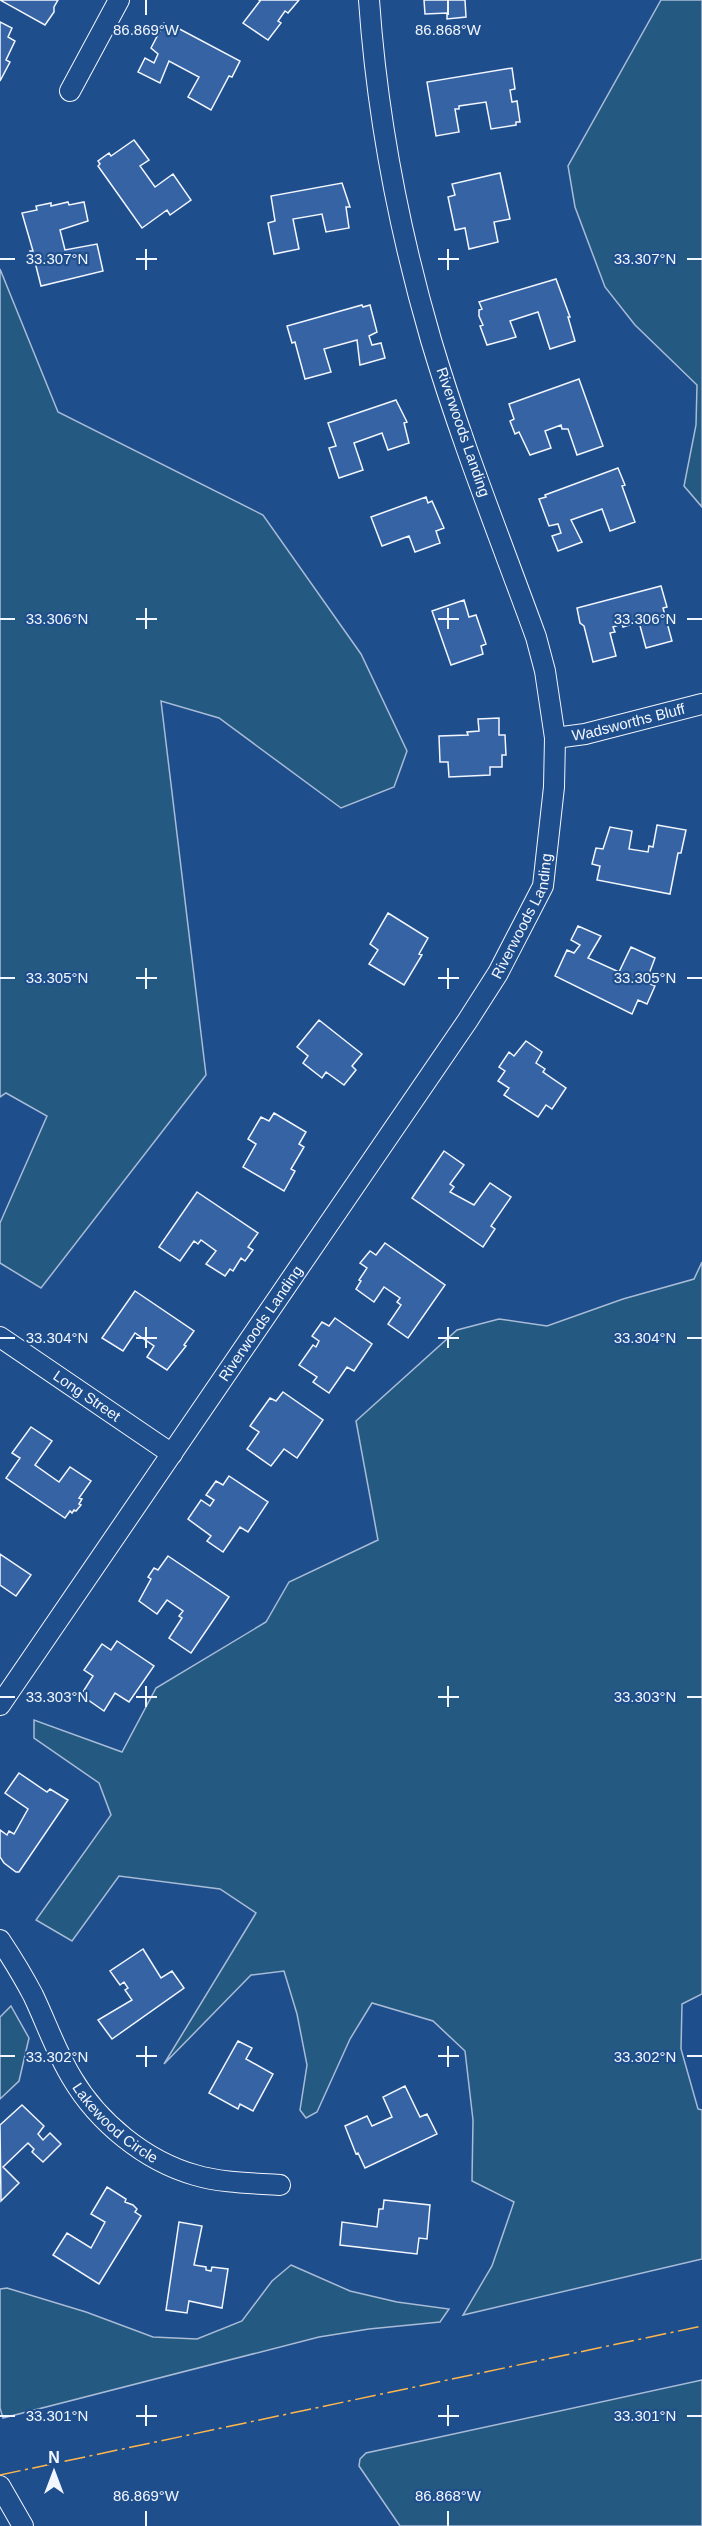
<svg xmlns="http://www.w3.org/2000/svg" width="702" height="2526" font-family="Helvetica,sans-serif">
<rect width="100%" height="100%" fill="#1f4e8c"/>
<path fill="#245a82" stroke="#a8bbd7" stroke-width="1.5" d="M661,0h41v507l-18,-21 12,-61 1,-40 -62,-60 -30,-38 -30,-80 -7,-41z
M0,269l58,143 205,103 98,139 46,97 -13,36 -53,21 -122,-90 -58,-17 45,374 -165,213 -41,-25v-40l47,-107 -41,-23 -6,4z
M702,1262v732l-20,10 -1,45 17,60 4,1v149l-239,56 29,-49 22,-64 -42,-21 1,-61 -8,-69 -32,-30 -61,-18 -22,36 -33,73 -11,6 -6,-8 7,-45 -10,-51 -13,-43 -33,4 -87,89 92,-151 -36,-24 -101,-13 -47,65 -36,-21 75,-105 -12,-32 -65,-45v-18l88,32 34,-64 110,-66 23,-40 89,-42 -22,-119 101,-91 42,-11 48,7 76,-27 71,-20z
M11,2006l18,32 -10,43 -19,18v-82z
M291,2265l59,26 47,11 52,7 -9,13 -71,7 -50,8 -316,81 -3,-10v-119l7,-1 79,24 67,25 44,2 45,-18 30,-40z
M702,2380v146h-302l-41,-60 1,-7 6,-6z"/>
<path fill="#3563a3" stroke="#f2f6ff" stroke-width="1.5" d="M0,0h58l-4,7v5l-9,13z
M259,0h40l-11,13 -3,-2 -7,10 3,2 -13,17 -25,-17 17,-22z
M424,0h41l1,17 -19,2v-6l-22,1z
M0,22l12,6 -4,9 7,4 -9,19 4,2 -10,19z
M164,23l6,4 2,-2 68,36 -8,16 -3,-1 -18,34 -23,-13 11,-20 -30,-16 -9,22 -22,-11 7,-14 9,5 4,-9 -7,-6z
M512,68l3,21 -5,1 2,12 5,-1 3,21h-4v3l-25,4 -5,-27 -27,4v3h-4l4,23 -23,4 -9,-54z
M134,140l15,20 -9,6 15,21 18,-13 18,26 -21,15 -3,-5 -25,18 -44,-62 2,-2 -2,-3 11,-8 2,3z
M500,173l10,46 -16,3 4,20 -29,7 -4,-21 -10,2 -7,-33 7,-2 -3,-11z
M342,183l8,24h-4l3,21 -23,4 -4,-18 -29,5 6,30 -25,5 -6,-31 7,-2 -4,-25z
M68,202l1,3 15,-3 4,19 -28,9 5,20 32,-6 6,27 -62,15 -7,-28 -3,1 -1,-8h3l-11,-38 15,-3 -1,-4 15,-3v3z
M556,279l14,38h-2l7,24 -25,8 -12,-37 -28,9 6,16 -29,8 -7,-19 3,-1 -4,-9v-6l3,-1 -3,-7z
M362,305l1,2 7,-2 7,27 -8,4 3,9 9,-2 4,15 -25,7 -3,-25 -33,9 7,23 -26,7 -10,-37 -3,1 -5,-17z
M579,379l24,67 -26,9 -9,-26h-6l-1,-4 -16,6 6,17 -21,7 -11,-23 -4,2 -5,-13 4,-2 -5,-15z
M396,400l11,22 -3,1 5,20 -21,7 -6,-17 -28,10 9,27 -24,8 -10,-30 7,-2 -8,-23z
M618,468l7,17 -3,1 13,36 -25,9 -8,-22 -31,11 11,22 -24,9 -6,-15 9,-3 -3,-9 -9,2 -10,-27 7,-2 -1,-2z
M426,497l2,6 4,-2 12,27 -8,3 4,12 -25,9 -6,-16 -27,10 -11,-29z
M661,586l6,21 -4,1 9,33 -26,7 -7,-26 -16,5 -1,-3 -9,3 2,5 -5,1 6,23 -23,6 -9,-36 -4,-3 -3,-15z
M464,600l5,17 7,-2 10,29 -5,2 2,8 -32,11 -19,-54z
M499,718v17h6l1,20h-4v12h-12v8l-41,2 -1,-15h-8l-1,-26 29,-1 -1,-3 12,-1 -1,-12z
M657,825l29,5 -5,23h-3l-8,41 -73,-14 3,-14 -8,-2 4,-16 7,1 7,-22 22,4 -3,18 19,3 1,-6 4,1z
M388,913l40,25 -9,16 3,1 -18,30 -35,-21 9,-14 -8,-6z
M578,926l23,10 -13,22 31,14 12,-25 24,11 -9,24 9,4 -8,18 -9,-4 -6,14 -77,-38 12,-26 7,3 6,-8 -9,-5z
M319,1020l43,34 -10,12 4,4 -12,15 -18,-13 -4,6 -19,-15 5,-7 -11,-9z
M526,1041l16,11 -6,11 9,6 -2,3 23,16 -14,21 -6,-4 -8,12 -34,-22 5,-7 -11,-7 7,-10 -6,-4 10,-15 5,4z
M274,1113l32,19 -7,12 5,3 -13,22 4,2 -11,20 -41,-24 13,-23 -8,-5 13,-22 8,4z
M444,1151l20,14 -14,19 4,3 -4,5 24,13 16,-22 21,14 -20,29 4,3 -12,18 -71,-49z
M197,1192l61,41 -10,14 5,3 -8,11 -4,-3 -8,13 -3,-2 -5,7 -19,-12 10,-13 -15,-11 -3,4 -4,-3 -14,20 -21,-14z
M385,1243l60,42 -37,53 -20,-14 13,-19 -4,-3 3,-4 -16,-11 -10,15 -18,-13 5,-8 -2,-1 8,-12 -7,-5 10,-12 6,4z
M135,1291l59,40 -10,14 2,1 -19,24 -20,-13 7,-11 -19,-13 -12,18 -21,-13z
M335,1318l37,26 -18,27 -7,-4 -18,26 -16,-11 4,-5 -18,-12 14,-20 3,2 3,-6 -7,-5 10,-14 7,4z
M283,1392l40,28 -26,38 -13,-9 -13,17 -24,-17 12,-17 -9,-6 20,-28 6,3z
M31,1427l21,14 -17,24 24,17 11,-15 21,14 -12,17 3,1 -3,5 2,1 -5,6 -2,-1 -2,3 -2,-2 -5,7 -59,-40 14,-20 -8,-5z
M229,1476l39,26 -20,30 -8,-5 -17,25 -16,-11 4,-5 -23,-17 13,-19 9,6 4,-6 -8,-5 10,-14 7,4z
M0,1554l31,21 -15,21 -16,-11z
M168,1556l61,41 -38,56 -22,-15 13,-20 -3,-2 4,-5 -16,-11 -10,14 -18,-13 12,-22 -3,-2 6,-9 4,2z
M117,1641l37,25 -25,36 -14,-9 -11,18 -23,-16 12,-19 -9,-6 18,-26 9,6z
M19,1773l28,19 3,-3 18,11 -49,72h-3l-12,-9 -4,-6v-27l7,5 2,-4 5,3 14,-25 -23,-16z
M143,1949l18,29 11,-7 12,17 -72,51 -14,-19 34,-20 -7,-10 3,-2 -4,-6 -4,3 -10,-14z
M238,2041l14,7 -6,11 27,15 -20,37 -13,-7 -2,5 -29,-16z
M405,2086l15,31 7,-3 10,20 -72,34 -7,-15 -2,1 -11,-28 22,-10 5,10 20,-9 -9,-20z
M22,2105l22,21 -6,8 5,6 7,-7 11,11 -18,18 -11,-10 2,-3 -6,-6 -25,24 16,16 -18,18 -1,-76z
M107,2187l19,12 -1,3 8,3 4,4 -2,3 6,4 -42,68 -46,-29 14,-22 24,15 14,-26 -14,-8z
M384,2200l46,5 -3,34 -8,-1 -2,16 -77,-9 2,-23 35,5 2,-18h4z
M179,2222l23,4 -8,39 12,2v3l5,1 1,-4 16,2 -6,39 -33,-7 -2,12 -21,-3z"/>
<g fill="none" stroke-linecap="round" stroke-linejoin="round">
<defs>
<g id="minor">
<path d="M70,91l49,-91"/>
<path id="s1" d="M555,738l30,-4 117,-30"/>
<path id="s2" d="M0,1337l172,117"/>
<path id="s3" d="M0,1705l468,-685 30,-47 45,-87 11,-99 1,-49 -10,-67 -9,-34c-36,-99 -75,-196 -105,-297 -32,-110 -54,-225 -62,-340"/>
<path id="s4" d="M0,1940c12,18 23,36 33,55 13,27 23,57 39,83 26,44 73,83 123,97 27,8 57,8 85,10"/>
<path d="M0,2486l23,40"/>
</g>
</defs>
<use href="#minor" stroke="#f2f6ff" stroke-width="22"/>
<use href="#minor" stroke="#1f4e8c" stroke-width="20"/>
<path stroke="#ffb74d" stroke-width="1.5" stroke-dasharray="21 4.5 3 4.5" stroke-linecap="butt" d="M0,2475l702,-149"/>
</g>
<path fill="none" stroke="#f2f6ff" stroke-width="2" d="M146,0v15M448,0v15M146,249v21M448,249v21M0,259h15M136,259h21M438,259h21M687,259h15M146,608v21M448,608v21M0,619h15M136,619h21M438,619h21M687,619h15M146,968v21M448,968v21M0,978h15M136,978h21M438,978h21M687,978h15M146,1327v21M448,1327v21M0,1338h15M136,1338h21M438,1338h21M687,1338h15M146,1686v21M448,1686v21M0,1697h15M136,1697h21M438,1697h21M687,1697h15M146,2046v21M448,2046v21M0,2056h15M136,2056h21M438,2056h21M687,2056h15M146,2405v21M448,2405v21M0,2416h15M136,2416h21M438,2416h21M687,2416h15M146,2511v15M448,2511v15"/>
<g text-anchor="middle" stroke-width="4.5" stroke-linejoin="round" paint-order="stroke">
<g font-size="15" fill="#f2f6ff" stroke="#1f4e8c">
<text transform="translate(463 432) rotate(71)" y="5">Riverwoods Landing</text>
<text dy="5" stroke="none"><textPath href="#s1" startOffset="75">Wadsworths Bluff</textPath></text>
<text dy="5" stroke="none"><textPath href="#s3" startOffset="948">Riverwoods Landing</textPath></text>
<text dy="5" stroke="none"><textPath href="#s3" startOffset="462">Riverwoods Landing</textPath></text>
<text dy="5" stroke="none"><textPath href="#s2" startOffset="105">Long Street</textPath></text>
<text dy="5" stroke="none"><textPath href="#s4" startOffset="219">Lakewood Circle</textPath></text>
</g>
</g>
<g font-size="15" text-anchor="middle" fill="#f2f6ff" stroke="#1f4e8c" stroke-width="4.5" stroke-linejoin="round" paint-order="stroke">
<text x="146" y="35">86.869°W</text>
<text x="448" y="35">86.868°W</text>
<text x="57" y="264">33.307°N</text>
<text x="645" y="264">33.307°N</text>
<text x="57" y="624">33.306°N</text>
<text x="645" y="624">33.306°N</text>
<text x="57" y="983">33.305°N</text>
<text x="645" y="983">33.305°N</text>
<text x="57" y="1343">33.304°N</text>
<text x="645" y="1343">33.304°N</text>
<text x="57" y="1702">33.303°N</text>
<text x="645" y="1702">33.303°N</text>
<text x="57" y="2062">33.302°N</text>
<text x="645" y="2062">33.302°N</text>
<text x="57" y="2421">33.301°N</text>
<text x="645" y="2421">33.301°N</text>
<text x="146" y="2501">86.869°W</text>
<text x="448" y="2501">86.868°W</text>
</g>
<g transform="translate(54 2472)" stroke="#1f4e8c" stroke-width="4.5" paint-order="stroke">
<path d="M0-4.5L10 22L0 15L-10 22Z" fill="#f2f6ff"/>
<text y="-9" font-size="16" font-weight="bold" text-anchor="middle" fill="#f2f6ff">N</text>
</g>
</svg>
